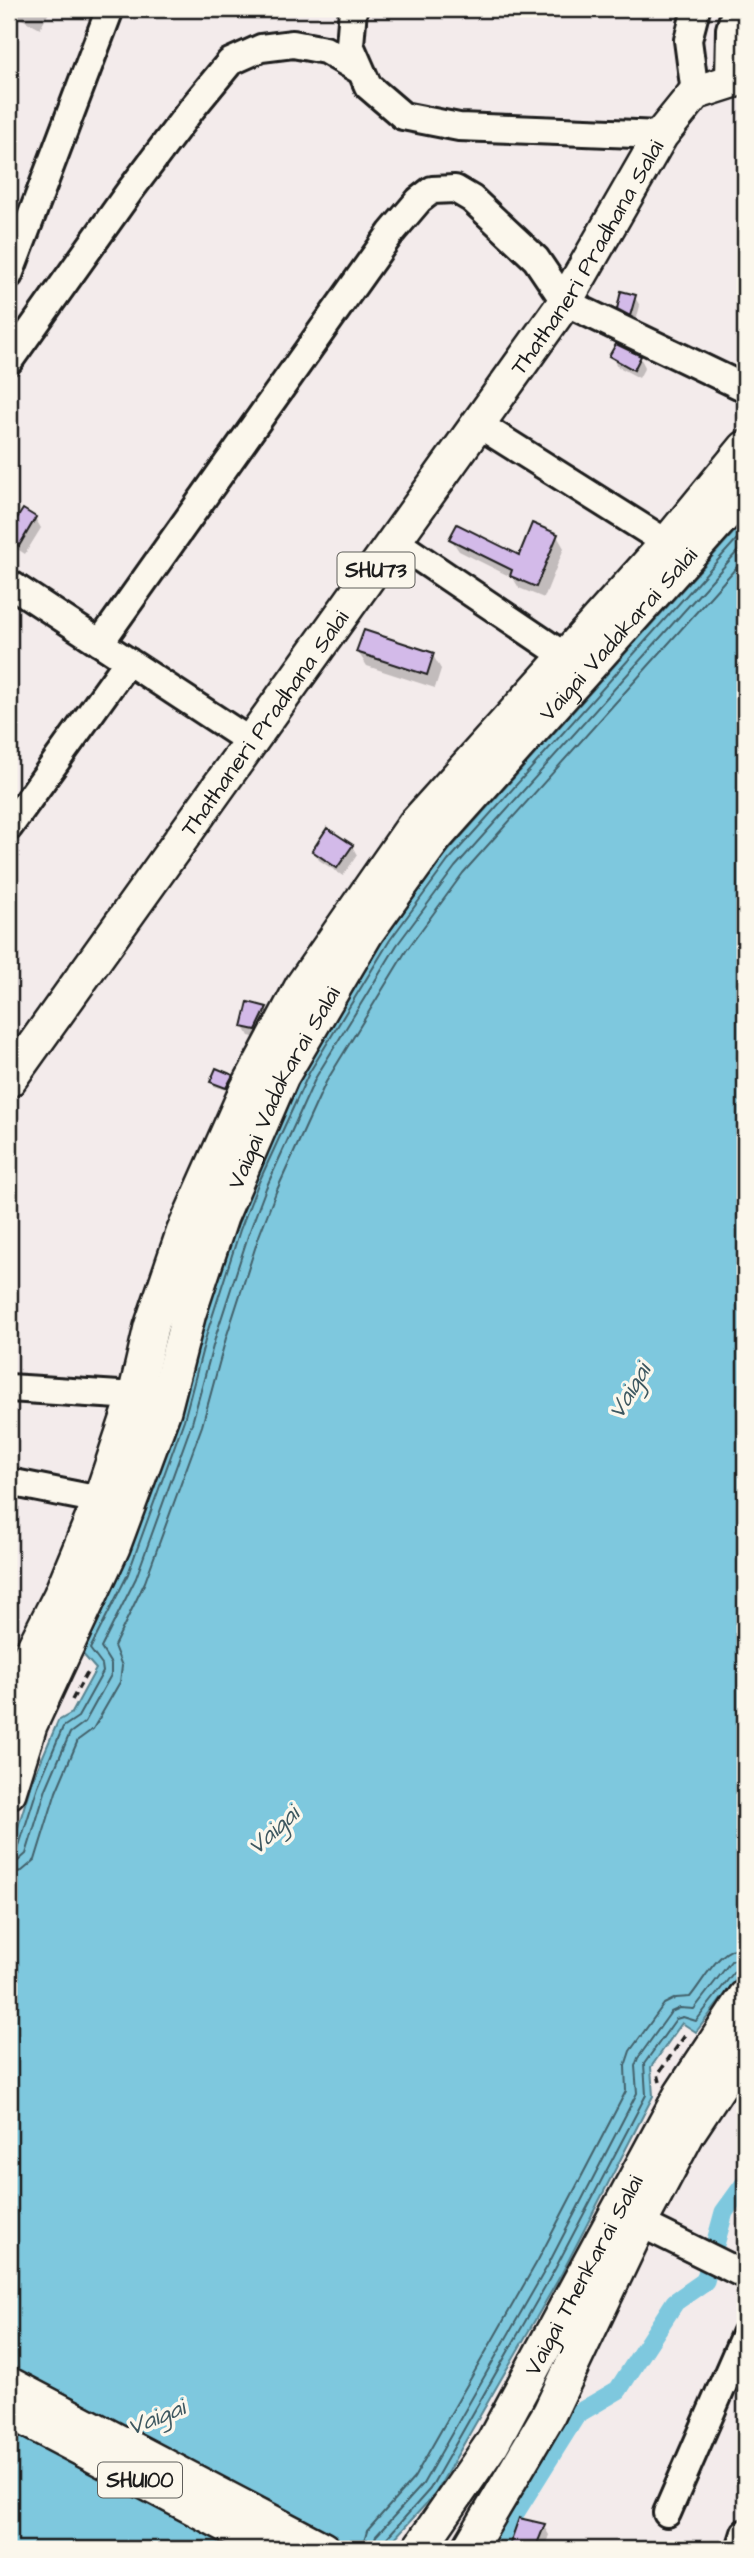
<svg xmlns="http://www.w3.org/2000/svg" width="754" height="2558" font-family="'Architects Daughter',sans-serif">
<rect width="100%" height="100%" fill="#f3ebeb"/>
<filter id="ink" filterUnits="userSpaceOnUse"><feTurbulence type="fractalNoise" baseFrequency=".0143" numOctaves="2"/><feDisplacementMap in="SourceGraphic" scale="14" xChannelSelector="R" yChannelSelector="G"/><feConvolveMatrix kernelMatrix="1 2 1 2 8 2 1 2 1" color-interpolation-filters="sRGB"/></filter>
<g filter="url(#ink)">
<path fill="#7ec8de" stroke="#578390" stroke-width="2" d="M745,520v1448l-49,64 -14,-9 -31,44 2,29 -91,177 -127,221 -50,55h-376v-692l22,-73 27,-63 14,-8 24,-44 -15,-17 40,-80 56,-155 24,-86 33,-103 68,-158 82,-134 59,-79z"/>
<path fill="#0003" d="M9,9h42l-11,20 -29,-16z
M634,296l6,10 -5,18 -11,-5 -5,-10z
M611,356l29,1 5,10 -6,11 -22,-12z
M23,511l12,7 6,10 -16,26 -12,-8 -4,-6v-5z
M557,536l7,12 -20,50 -25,-10 -6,-10 -54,-27 -8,-12 69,18z
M358,652l74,2 9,15 -6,19 -68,-22z
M352,846l5,9 -14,21 -24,-16 -5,-9z
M266,1008l5,9 -9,22 -13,-3 -5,-9z
M232,1076l2,4 -5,11 -15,-5 -2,-4z
M520,2520l23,5 6,10 -5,14h-34z"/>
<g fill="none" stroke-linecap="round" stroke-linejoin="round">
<path stroke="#43616a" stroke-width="2" d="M9,1854l5,-1 4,-4 20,-63 25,-59 15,-10 25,-45 -1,-7 -12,-16 38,-75 56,-154 23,-87 33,-103 18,-46 51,-111 81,-133 58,-79 297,-331
M9,1863l9,-2 8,-7 20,-65 24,-56 15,-11 26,-47v-11l-10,-16 35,-70 56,-155 24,-88 33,-102 17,-45 50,-111 81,-132 58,-78 290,-324
M9,1873l13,-2 13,-11 21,-68 22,-52 15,-11 27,-47 2,-16 -8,-20 31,-64 57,-156 24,-88 33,-102 17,-44 50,-110 80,-131 57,-78 282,-315
M362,2549l5,-18 47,-53 124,-218 88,-169 -1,-25 5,-15 34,-47 12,-6 14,-1c15,-18 29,-50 55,-51
M372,2549l4,-13 47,-52 125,-219 89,-172 -2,-27 3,-8 33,-46 9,-4 14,1 37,-48 14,-5
M381,2549l2,-7 47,-53 125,-220 91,-174 -2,-31 32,-45 7,-2 13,4 41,-53 8,-3"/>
<path stroke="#7ec8de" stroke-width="19" d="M499,2549l3,-15 75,-120 41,-24 57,-88 30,-21 19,-69 21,-29"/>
</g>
<path fill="#d3bae9" stroke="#1c1c1c" stroke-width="2" d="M621,291l15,4 -6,21 -13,-7z
M616,344l25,12 -7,14 -25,-14z
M23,509l13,8 -17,29 -10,-7v-8z
M532,523l26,11 -22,53 -26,-11 2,-6 -63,-31 8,-15 62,31z
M364,630l70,23 -7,22 -71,-23z
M327,828l26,17 -16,23 -25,-17z
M248,1002l19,5 -11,23 -14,-3z
M216,1068l17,7 -7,13 -16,-6z
M519,2518l26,6 -10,25h-27z"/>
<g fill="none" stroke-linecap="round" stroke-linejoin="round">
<defs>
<path id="minor" d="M353,9l-3,36 18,41 35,30 56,11 202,8
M729,81l1,-52 6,-20
M695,93l-7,-53 8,-31
M9,275l101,-266
M9,361l120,-169 64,-85 37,-45 31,-14 32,-4 32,6 36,21
M478,424l189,119
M396,542l170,115
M9,583l242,159
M100,643l291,-410 28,-33 13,-10 23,-1 17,10 64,60 29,43 180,86
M9,827l119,-166
M9,1388l126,8
M9,1482l91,18
M640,2223l105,52
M667,2513l78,-179
M740,2549l5,-16"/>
<g id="major">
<path id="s1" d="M9,1080l556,-778 96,-167 34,-42 50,-16"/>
<path d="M9,1704l12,-31 39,-77 40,-96 35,-104 16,-69 32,-94 64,-144 55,-103 112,-161 253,-282 78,-95"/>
<path id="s2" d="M9,1792l21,-67 83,-178 51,-137 25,-97 32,-96 61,-141 85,-144 68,-94 310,-346"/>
<path d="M9,2384l314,165"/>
<path d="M9,2411l263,138"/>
<path id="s3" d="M419,2549l74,-107 188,-348 64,-97"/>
<path d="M469,2549l80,-135 91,-191 48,-90 57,-86"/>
</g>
</defs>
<use href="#minor" stroke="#1c1c1c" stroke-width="32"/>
<use href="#major" stroke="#1c1c1c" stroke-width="38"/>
<path stroke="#1c1c1c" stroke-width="3.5" stroke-dasharray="7 5" stroke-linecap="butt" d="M72,1700l17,-31
M660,2082l-2,-8 28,-40"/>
<use href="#minor" stroke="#fbf7ec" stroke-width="26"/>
<use href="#major" stroke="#fbf7ec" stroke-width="33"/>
</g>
</g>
<g text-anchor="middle" stroke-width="7" stroke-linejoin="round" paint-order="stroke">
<g fill="#fbf7ec" stroke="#5f5e5a" stroke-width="2">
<rect x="337.5" y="552.5" width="77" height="35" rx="5"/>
<rect x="98" y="2462.5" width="84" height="35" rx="5"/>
</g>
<g font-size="21" font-weight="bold" fill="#1c1c1c">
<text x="376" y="577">SHU73</text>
<text x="140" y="2487">SHU100</text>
</g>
<g font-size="23" fill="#1c1c1c" stroke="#fbf7ec">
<text dy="8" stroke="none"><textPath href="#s1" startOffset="1006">Thathaneri Pradhana Salai</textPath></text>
<text dy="8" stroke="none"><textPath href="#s2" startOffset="1325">Vaigai Vadakarai Salai</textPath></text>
<text dy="8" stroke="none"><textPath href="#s1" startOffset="439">Thathaneri Pradhana Salai</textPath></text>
<text dy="8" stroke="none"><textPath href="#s2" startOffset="758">Vaigai Vadakarai Salai</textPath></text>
<text dy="8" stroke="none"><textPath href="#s3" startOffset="320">Vaigai Thenkarai Salai</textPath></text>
</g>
<g font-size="24" font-style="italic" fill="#3e5860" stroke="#fbf7ec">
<text transform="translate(629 1391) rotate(-59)" y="8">Vaigai</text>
<text transform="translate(273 1830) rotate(-42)" y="8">Vaigai</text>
<text transform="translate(156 2417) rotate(-22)" y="8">Vaigai</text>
</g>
</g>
<rect width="754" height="2558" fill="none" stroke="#fbf7ec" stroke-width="35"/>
<rect x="18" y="18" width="719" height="2523" fill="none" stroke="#1c1c1c" stroke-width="2.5" filter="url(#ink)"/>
</svg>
